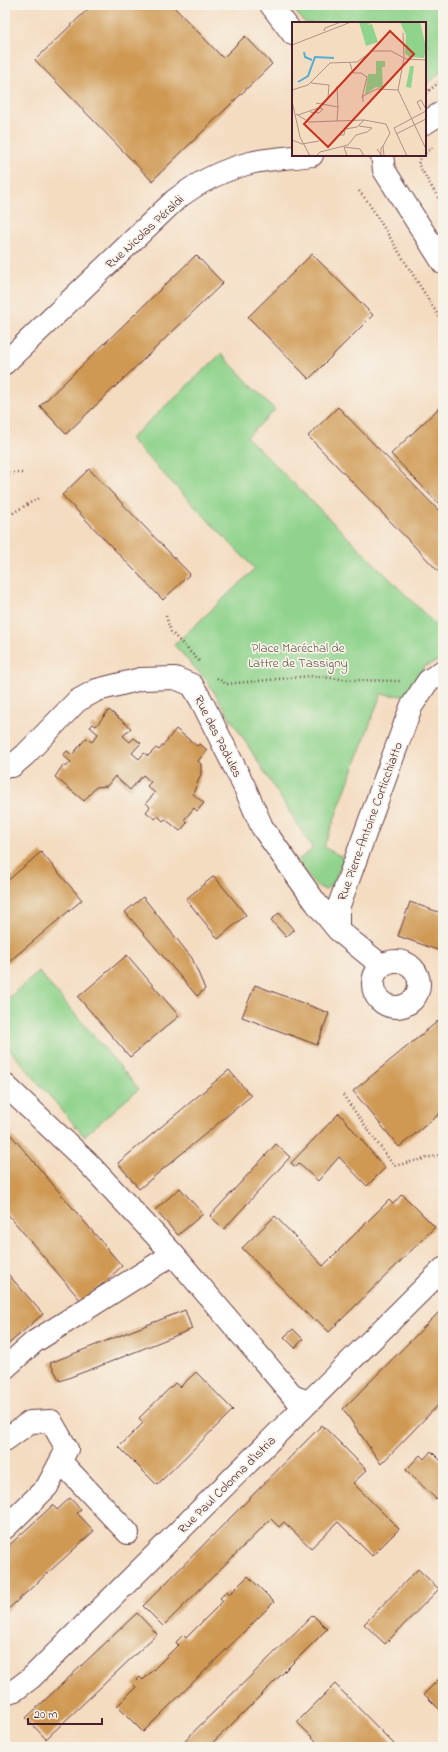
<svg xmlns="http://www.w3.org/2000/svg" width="448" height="1752" font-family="'Indie Flower',sans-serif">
<rect width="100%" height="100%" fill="#f7f3e8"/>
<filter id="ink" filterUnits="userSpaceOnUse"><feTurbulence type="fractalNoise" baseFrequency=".025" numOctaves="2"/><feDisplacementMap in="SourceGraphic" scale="8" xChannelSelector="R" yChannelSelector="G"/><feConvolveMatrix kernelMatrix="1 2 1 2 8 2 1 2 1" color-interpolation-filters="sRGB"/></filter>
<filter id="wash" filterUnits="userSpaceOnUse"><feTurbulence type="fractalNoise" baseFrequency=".012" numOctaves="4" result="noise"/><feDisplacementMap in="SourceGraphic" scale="16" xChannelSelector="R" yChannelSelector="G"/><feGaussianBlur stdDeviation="0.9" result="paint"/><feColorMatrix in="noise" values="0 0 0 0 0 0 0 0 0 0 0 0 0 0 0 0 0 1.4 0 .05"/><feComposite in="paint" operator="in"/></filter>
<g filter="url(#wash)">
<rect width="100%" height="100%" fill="#f4dcc1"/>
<path fill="#8fd38c" stroke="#6c795c" d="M290,5h153v65l-18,15v-62h-120z
M221,354l54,56 -28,27 196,195v27l-18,7 -20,30 -24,-2 -57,153 20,11 -10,24 -9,8 -11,-6 -16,-24 15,-11 -106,-168 -33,-36 81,-76 -125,-130z
M39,972l100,117 -55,47 -79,-92v-43z"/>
<g id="blocks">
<path fill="#cf9952" d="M92,5h80l51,53 22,-22 27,28 -120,117 -117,-121z
M312,254l61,61 -64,64 -61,-62z
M196,255l27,28 -157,151 -26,-28z
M443,404v104l-52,-54z
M338,407l105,108v61l-135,-140z
M89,469l101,105 -27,26 -101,-105z
M109,710l22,18 -8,8 7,6 4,-4 7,5 -9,10 7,6 5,-6 4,3 8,-8 3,2 17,-21 21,17 3,-2 7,6 -9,11 3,3v10l-8,20 11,9 -7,8 -3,-3 -10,12 3,3 -7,8 -15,-12 -2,2 -5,-5 -3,3 -9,-7 4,-5 -4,-4 9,-10 -8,-7 4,-4 -8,-7 -13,15 -15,-14 -8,10 -11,1 -12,14 -29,-24 8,-12 3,2 5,-5 -8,-7 4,-4 5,4 14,-17 6,4 6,-8 -8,-7 3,-3 3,2z
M41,852l41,48 -77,65v-82z
M214,876l32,39 -28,24 -32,-40z
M143,897l49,61 13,31 -8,7 -72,-84z
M410,902l31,11 2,-5v44l-45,-16z
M279,913l15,17 -8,7 -15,-17z
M127,955l52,61 -49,41 -52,-60z
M255,985l74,28 -12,32 -75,-28z
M443,1017v94l-44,36 -46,-56z
M229,1070l22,26 -112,93 -21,-26z
M339,1113l46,55 -18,18 -28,-29 -21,24 -19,-17 -3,3 -5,-4z
M5,1128l117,138 -14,13 6,8 -4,3 -7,-7 -21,19 -77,-91z
M276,1144l14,13 -66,72 -14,-13z
M180,1188l23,26 -25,21 -23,-25z
M402,1194l33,33 -106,105 -13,-13 -2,2 -72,-73 33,-32 48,50 66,-66 4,4z
M8,1274l35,40 -38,33v-71z
M185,1310l7,19 -87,35 -45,17 -10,-18z
M440,1311l1,2 2,-2v89l-62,64 -38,-55z
M293,1329l10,10 -8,9 -11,-11z
M196,1372l37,38 -76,75 -38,-38 24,-24 -4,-5 36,-35 5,4z
M322,1425l45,45 -14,13 46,46 -27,27 -34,-34 -27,26 -27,-26 -5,5 -8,-8 -108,107 -20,-20z
M431,1451l12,12v29l-7,7 -30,-29 14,-15 4,4z
M70,1498l11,12 -4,3 17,18 -89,81v-63l48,-44 4,5z
M418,1569l21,20 -54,55 -21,-20z
M248,1576l26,26 -131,130 -26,-26 19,-19 -3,-3 7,-7 3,3 35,-35 -2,-3 7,-7 3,3 37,-37 -3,-3 7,-7 3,3z
M137,1613l20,21 -111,105 -20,-21z
M313,1615l14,14 -99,99 -20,19h-30z
M443,1675v38l-19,-19z
M335,1684l54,55 8,8h-75l-25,-25z"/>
</g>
</g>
<g filter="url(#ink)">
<use href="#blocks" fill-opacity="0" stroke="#643b42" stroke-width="1"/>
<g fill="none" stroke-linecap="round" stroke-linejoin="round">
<defs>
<path id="minor" d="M271,5l22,29
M425,123l18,-11
M382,155l2,15 59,93
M5,363l170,-163c22,-17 48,-30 75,-37 20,-5 42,-5 62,-8
M5,766h7l13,-11 52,-54 20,-11 44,-11 34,-1 17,7 9,15 44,88 17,39 54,76 22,27
M373 984a23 23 0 1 1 46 0a23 23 0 1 1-46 0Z
M382,966l-44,-36v-22l73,-201 17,-26 15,-10
M5,1085l82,77 86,92
M5,1368l29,-26 139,-88 121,143 15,5
M5,1440l25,-18 21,-1 16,28 -20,38 -42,41
M61,1462l67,71
M5,1693l10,-3 16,-12 412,-409"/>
</defs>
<use href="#minor" stroke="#643b42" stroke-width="24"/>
<path stroke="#643b42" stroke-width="2.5" stroke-dasharray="1 3" stroke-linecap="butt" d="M426,93l17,-14
M425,153l9,-7
M422,155l-4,9 25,42
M359,191l9,11 75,121
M5,473h20
M5,514l8,-1 27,-16
M166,616l5,16 28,29
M217,678l9,6 84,-8 43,4 47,1
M343,1095l51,71 49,-12"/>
<use href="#minor" stroke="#fff" stroke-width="22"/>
</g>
</g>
<g text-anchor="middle" stroke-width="3.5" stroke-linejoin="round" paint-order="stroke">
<g font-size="13" fill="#4a1f2b" stroke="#f7f3e8">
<text transform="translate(144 231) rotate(-43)" y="5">Rue Nicolas Péraldi</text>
<text transform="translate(219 736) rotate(63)" y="5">Rue des Padules</text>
<text transform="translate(369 821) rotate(-70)" y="5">Rue Pierre-Antoine Corticchiatto</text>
<text transform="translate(226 1484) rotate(-45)" y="5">Rue Paul Colonna d'Istria</text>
</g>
<g font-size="13" fill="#5f5548" stroke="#f7f3e8">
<text x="298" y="652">Place Maréchal de<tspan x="298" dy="15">Lattre de Tassigny</tspan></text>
</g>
</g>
<g transform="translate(292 22)">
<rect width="134" height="134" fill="#f4dcc1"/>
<path d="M67,0h13l-5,3 5,-1 6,18 -12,4zM108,0h20l6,25 -2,11 -15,-1 -4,-4 1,-18zM84,39h9v6h-3l1,22 -7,-2 -11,8 3,-21h8zM118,44h4l-3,22 -5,-1z" fill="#8fd38c"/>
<path fill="none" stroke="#58add4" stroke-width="2" d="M12,30l1,5 7,3M6,60l10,-6 7,-19 19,1"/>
<path fill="none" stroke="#b09085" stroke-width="1" d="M32,9l1,-3 16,-6M111,11l1,25 -6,32 28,59M0,23l59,-23M58,41l3,10h8l6,4 -5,21M19,61l18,2 -1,13M45,64l1,21M0,68l16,-5 22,-22 27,-1 15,-11h19l15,8 20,1M0,79l8,36 10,19M71,80v-6l14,-7 21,1M24,81l22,4 -1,14M129,88l-4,-8 4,-2 5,9M4,92l13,8 55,-2 22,4 4,9 -7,13 1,10M6,93l20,-7 5,1 -4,4 -9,-1M104,112l30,-15M47,113h5l1,-6 12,-2 7,-7M0,118l10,4 17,-3M85,127l4,6v-7l2,-2M24,134l4,-4 28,-7 8,-10 11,-3 5,-4 -13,-2M55,134l-3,-9 16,2 4,7M115,134l-13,-28 32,-17"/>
<path fill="#c8321e" fill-opacity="0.15" stroke="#c8321e" stroke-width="2" d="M98,9l24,23 -86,93 -24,-23z"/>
<rect width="134" height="134" fill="none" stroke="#4a1f2b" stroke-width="2"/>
</g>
<rect width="448" height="1752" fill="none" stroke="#f7f3e8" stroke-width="20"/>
<path d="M28 1718v6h74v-6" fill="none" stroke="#4a1f2b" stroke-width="2"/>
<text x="34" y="1718" font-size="12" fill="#4a1f2b" stroke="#f7f3e8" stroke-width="3" paint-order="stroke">20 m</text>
</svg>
